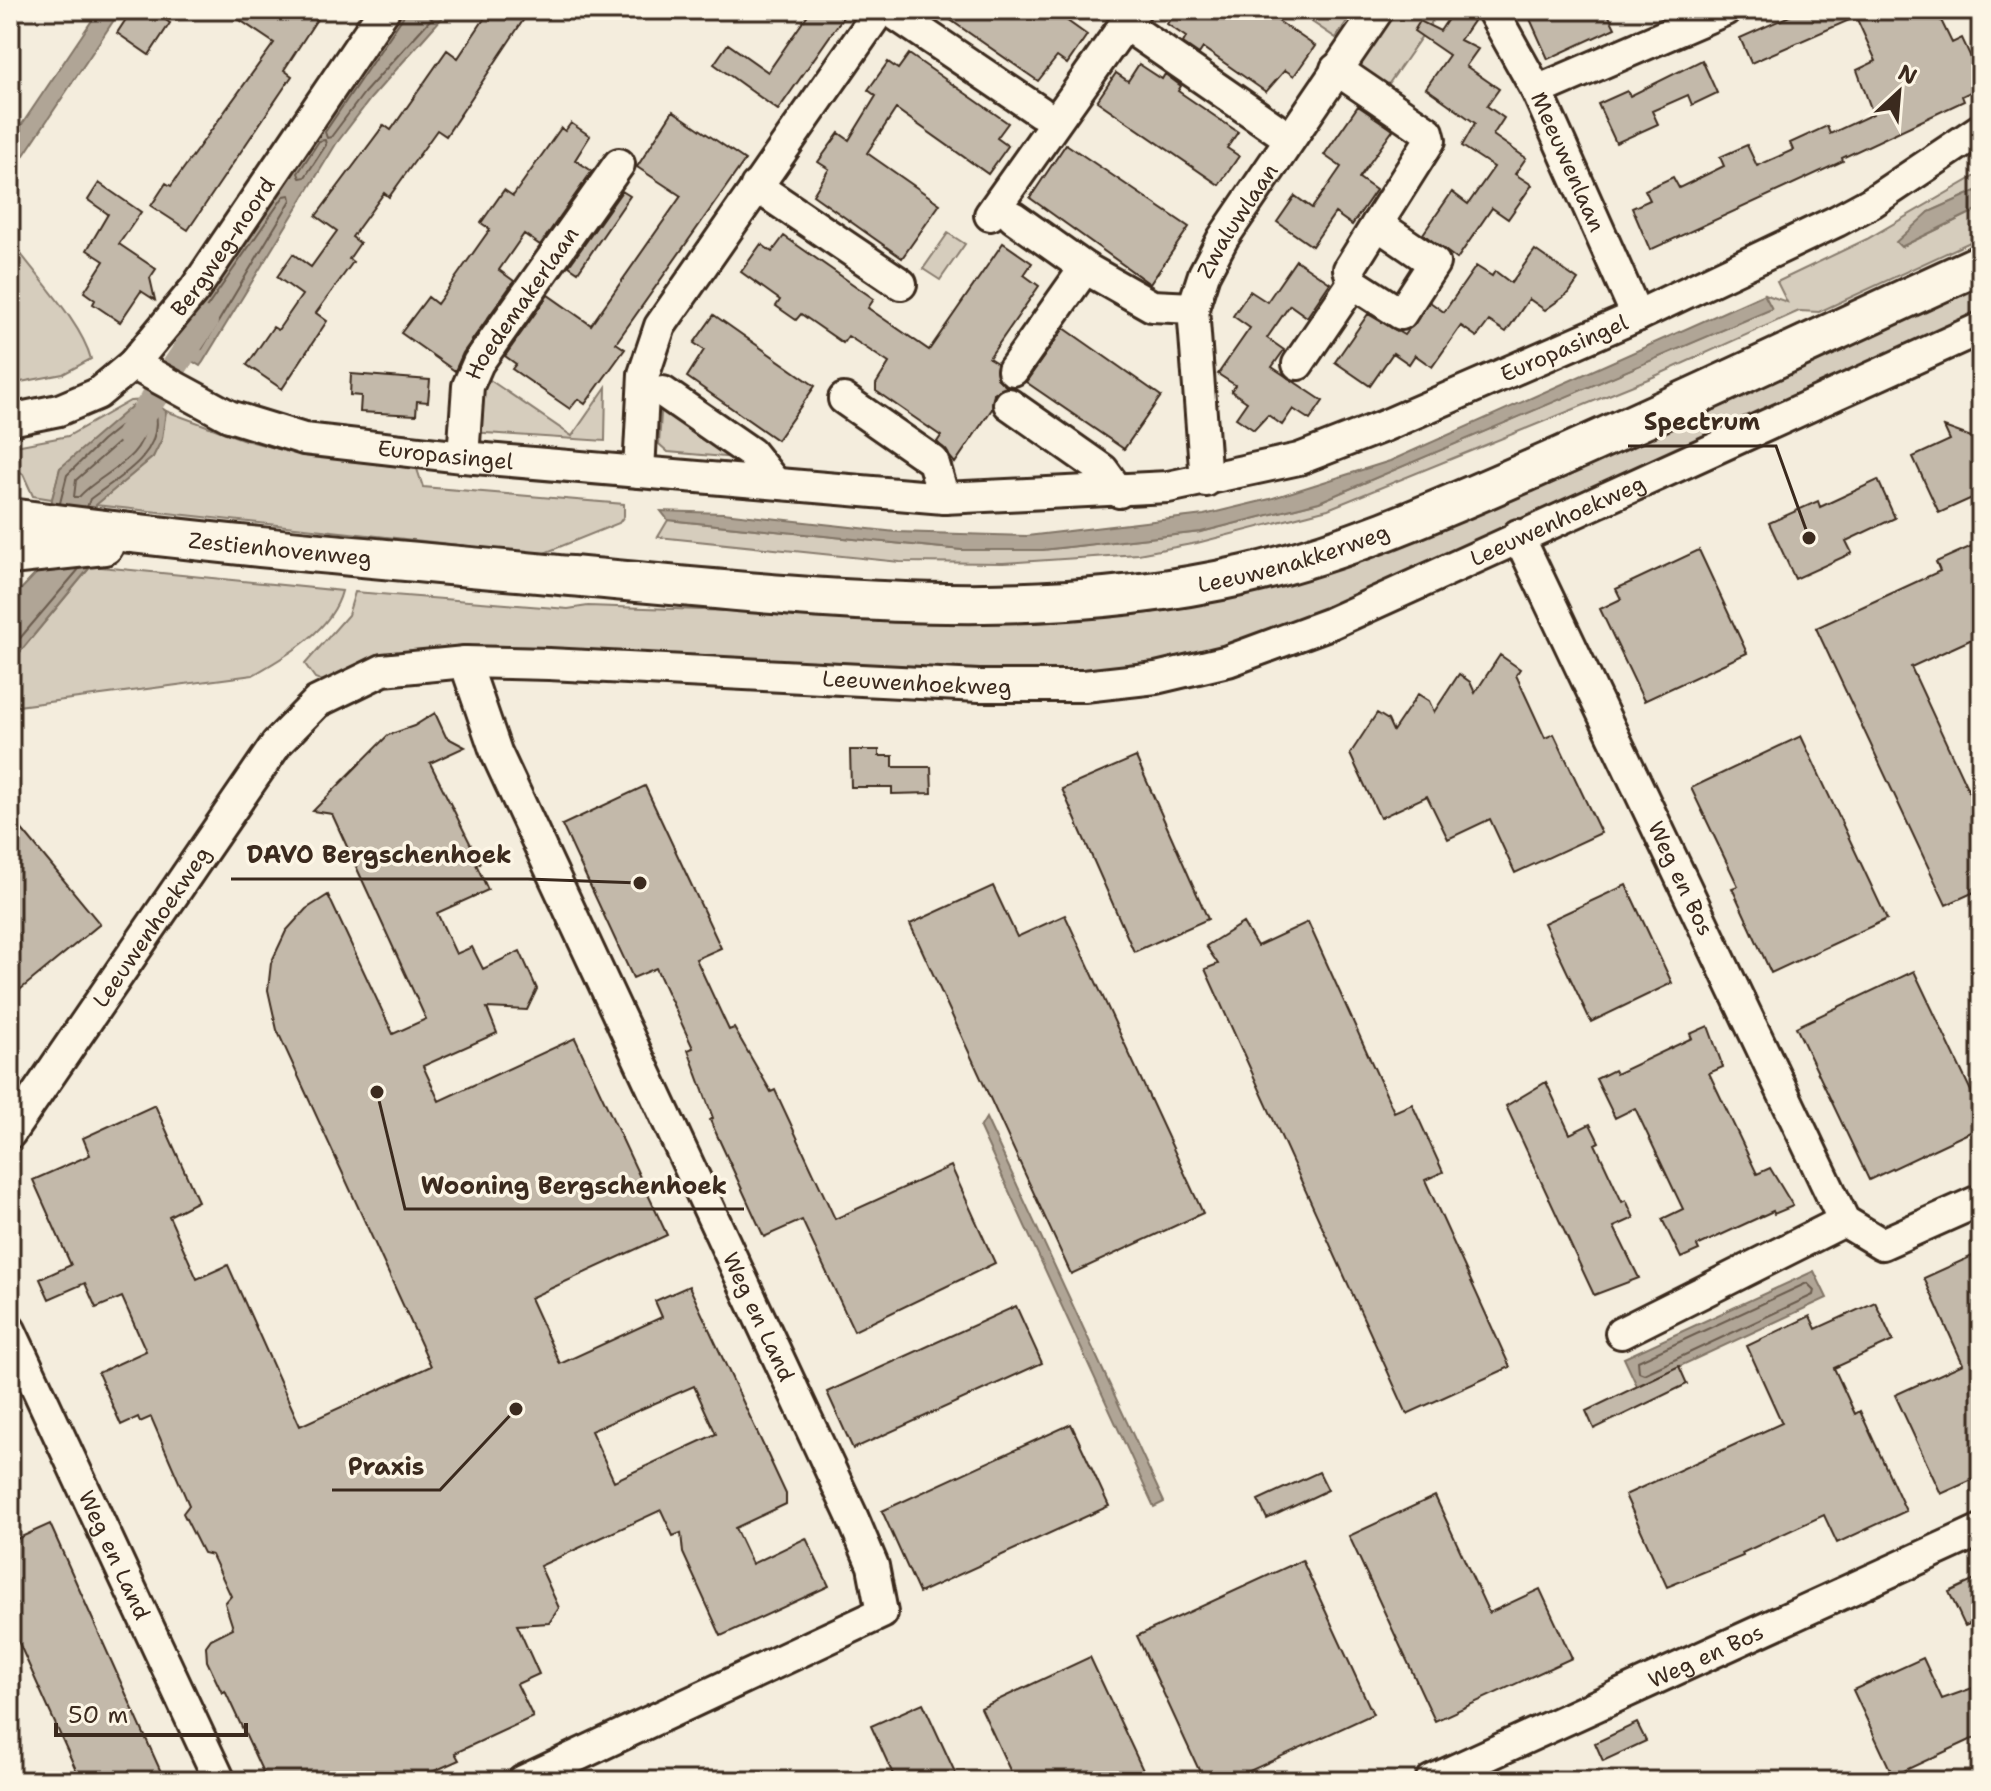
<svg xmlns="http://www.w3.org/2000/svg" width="1991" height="1791" font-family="'Shantell Sans',sans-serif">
<rect width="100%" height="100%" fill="#f4eddd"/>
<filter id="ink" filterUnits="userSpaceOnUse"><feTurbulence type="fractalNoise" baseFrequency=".0125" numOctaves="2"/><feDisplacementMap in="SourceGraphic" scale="16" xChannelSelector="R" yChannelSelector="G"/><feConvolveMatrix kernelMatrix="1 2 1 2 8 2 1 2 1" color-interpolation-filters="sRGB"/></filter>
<g filter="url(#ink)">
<path fill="#d6cdbd" stroke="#887c6e" stroke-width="2" d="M1294,10h60l-18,28z
M1391,10h49l-57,82 -31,-23z
M1981,173v16l-52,23 -28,35 80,-39v29l-162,75 -20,-1 -146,66 -325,132 -131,34 -59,11 -135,9 -103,-1 -242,-25 10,-17 294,30h80l159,-18 118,-30 452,-193 -7,-15 23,8 -10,-20 90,-43z
M948,233l17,11 -25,36 -17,-11z
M10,239c23,34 71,82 81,120l-28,15 -53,10z
M1981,281v30l-278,133 -479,208 -161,26 -590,-32 -75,7 -73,29 -10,-4 -10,-14 43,-49 7,-23 213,17 20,-3 454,16 108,-9 120,-25z
M484,376l88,60 34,-49 -1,54 -134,-9z
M662,399l85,60 -79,-7 -9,-8z
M148,400l7,3 -2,3 -93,62 -8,31 -19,-3 -10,-22 -13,-9v-18l58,-11 62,-35z
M166,411l79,29 53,14 119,15 6,18 201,17v12l-5,7 -77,31 -447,-49 58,-48z
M91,566l251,25c-10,39 -54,64 -89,84l-243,32v-43z"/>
<path fill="#b0a596" stroke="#817466" stroke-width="2" d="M99,10h14l5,4 -108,162v-34z
M399,10h50l-78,88 -35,46 -133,218 -3,4 -13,-8 -2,-33z
M1981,189v19l-80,39 -5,-5 33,-30z
M1764,294l8,15 -453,193 -118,30 -159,18h-80l-294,-30 -7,-9 62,2 173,19 131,4 177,-21 66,-16 120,-38z
M155,403l11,8 -4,28 -9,18 -57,48 -5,61 -81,98v-63l37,-39 5,-63 8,-31 72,-62z
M986,1118l178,384 -10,5 -174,-379z
M1814,1271l13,27 -190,88 -13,-28z"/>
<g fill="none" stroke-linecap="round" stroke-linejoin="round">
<path stroke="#6a5b4e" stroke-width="2" d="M405,10l-2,7 -78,115 2,6 4,-1 33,-44 75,-83
M325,140l1,5 -21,32 -5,1 -2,-5 21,-32z
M290,195l1,5 -89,149 -6,1 -2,-24 90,-130z
M138,425h6c3,34 -47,50 -65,72h-5l2,-17z
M60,503l7,-28 35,-34 32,-26h21c8,40 -38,63 -65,84l-3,8
M10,650l69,-81
M1807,1283l7,7 -1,5 -169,79 -5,-2 -1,-11z"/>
<path stroke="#b0a596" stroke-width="26" d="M129,435l76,-114"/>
</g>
<path fill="#c3b9aa" stroke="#3b2a1e" stroke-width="2" fill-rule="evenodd" d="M132,10h19l19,13 -21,32 -32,-22z
M225,10h78l14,9 -33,51 8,6 -104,154 -37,-24 15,-23 5,3 103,-143z
M490,10h40l-84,126 -9,-6 -48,67 -5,-4 -32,44 8,6 -11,16 4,3 -37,51 11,8 -45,68 -35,-24 26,-38 5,3 24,-35 -25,-18 16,-23 18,13 26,-36 -21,-15 68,-91 7,5 56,-80 11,8z
M811,10h37l-70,100 -64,-46 14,-20 40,28z
M936,10h116l35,25 -20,29 -10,-7 -19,24z
M1176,10h86l53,36 -21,30 -9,-6 -19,22 -63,-44 -4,6 -16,-11 3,-6 -19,-13z
M1454,10l19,11 -13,19 18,9 -12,17 33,23 -12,17 17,12 -11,17 33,23 -11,16 17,11 -24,34 -16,-11 -35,51 -34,-25 29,-42 16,12 26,-37 -32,-21 13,-23 -49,-35 23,-33 -35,-24 6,-10 20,10z
M1526,10h80l9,18 -67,31z
M1803,10h133l16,33 10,-5 19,41v8l-19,9 2,5 -122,57 1,3 -193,89 -18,-42 18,-8 -5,-10 28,-13 6,11 45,-22 -4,-9 27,-12 10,21 36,-16 -3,-7 37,-17 3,8 43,-20 -16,-44 19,-9 -20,-44 -105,46 -11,-25z
M909,54l99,69 -11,15 11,8 -20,28 -92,-65 -29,44 73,51 -38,54 -89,-63 16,-26 -11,-7 21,-29 10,7 27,-44 -8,-6 20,-28 10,7z
M1702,60l15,33 -25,12 -4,-10 -36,16 6,13 -42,19 -18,-39 29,-13 3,5z
M1139,64l23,15 3,-5 16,12 -3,5 60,41 -11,16 12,8 -20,29 -122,-84 19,-28 12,8z
M1358,106l35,24 -34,48 17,12 -24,35 -17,-12 -23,33 -35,-24 18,-26 17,12 18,-25 11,-16 -17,-12z
M673,111l72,49 -129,183 9,6 -40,55 -7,-5 -8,10 -58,-40 4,-5 -11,-8 43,-61 43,30 90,-129 -44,-29z
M571,123l19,13 -15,24 17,11 -52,74 -16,-11 -25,36 15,11 -51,72 -8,18 -54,-38 27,-36 9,7 22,-31 31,-44 -9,-6 23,-33 9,6 48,-68 4,3z
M1066,144l123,83 -39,57 -120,-86z
M99,183l42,29 -22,32 37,25 -6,9 5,22 -14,-9 -21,31 -27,-18 2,-4 -11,-8 20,-31 -17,-11 21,-36 -20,-14z
M622,191l8,5 -52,76 -9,-6z
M784,236l90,63 -6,9 61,42 74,-107 29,20 -8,12 15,11 -50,72 8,5v15l10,9 -13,7 -2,15 -37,54 -18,-21 4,-6 -65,-45v-7l13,-21 -41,-27 -5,7 -42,-29 -5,6 -20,-14 4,-6 -39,-28 20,-28 11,8z
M1535,250l43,30 -9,13 -24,17 -16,-11 -23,33 -17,-11 -12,16 -16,-11 -29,41 -17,-12 -6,9 -16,-11 -23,33 -35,-24 33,-48 36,21 26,-33 14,10 32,-46 16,10 3,-5 16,12z
M1296,260l34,23 -23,34 -17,-12 -23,33 17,12 -12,17 51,34 -13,19 -17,-11 -11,16 -14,-10 -14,15 -18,-12 11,-16 -16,-11 4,-6 -17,-11 32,-46 -17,-12 17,-25 17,11z
M714,315l101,71 -38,54 -90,-63 17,-27 -10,-7z
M1064,328l97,68 -37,53 -98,-67z
M351,374l79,6 -2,22 -11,-1 -1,14 -56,-3 1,-16 -11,-1z
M1944,427l33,12 4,7v48l-42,19 -26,-56 37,-17z
M1878,480l17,38 -49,23 6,12 -57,26 -26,-56 49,-22 2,6z
M1981,542v93l-70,32 70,151v71l-35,16 -130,-277 124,-57 -4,-9z
M1699,550l48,103 -103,48 -44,-92 21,-10 -5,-10z
M1500,655l20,14 -4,6 29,63 9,-4 47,99 -86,40 -25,-54 -42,20 -21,-43 -47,22 -30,-64 27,-41 11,7 5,11 25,-37 11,7 5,11 25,-38 11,8 5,11z
M435,713l11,24 19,10 -35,16 50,100 -4,1 12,26 -51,23 19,41 16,-7 11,22 37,-18 17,38 -10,21 -40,-2 10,25 -74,33 16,35 136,-63 92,197 -137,63 30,66 102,-47 -7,-16 34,-15 97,208v10l-51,24 17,36 54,-26 23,48 -108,50 -38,-83 -2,-20 -8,3 -12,-26 -121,56 19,42 -10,15 -32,2 22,49 -22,10 16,33 -78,36 4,7 -47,21h-145l-42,-90 -3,2 -15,-32 -1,-15 5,-7 22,-11 -8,-25 6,-7 -19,-41 -9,-2 -20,-40 6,-8 -38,-88 -11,5 -2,-5 -17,8 -23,-52 48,-22 -24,-54 -26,11 -11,-25 -36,16 -9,-20 31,-14 -38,-85 57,-25 -7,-17 72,-33 43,96 -29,15 28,63 31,-14 72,161 131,-60 -154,-336 -9,-40 3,-27 15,-32 20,-22 22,-14 65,139 33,-15 -94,-205 -19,-3 75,-76 26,-9zM694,1386l22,48 -102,47 -23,-50z
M1801,736l86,183 -116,54 -39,-85 6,-2 -47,-98z
M850,750h29v6h14v11h38l1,26 -40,1v-7h-41z
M1136,757l72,162 -74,33 -72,-163z
M645,786l76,162 -25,11 33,71 5,-2 37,64 4,-2 60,129 116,-53 44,97 -141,68 -52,-111 -38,17 -54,-117 3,-2 -25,-68 5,-2 -37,-80 -23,10 -71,-153z
M10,815l90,109 -90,74z
M1626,885l46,98 -81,39 -47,-99z
M993,886l24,51 48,-22 138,298 -132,61 -161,-350z
M1308,922l86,190 18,-8 31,68 -18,8 85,187 -103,47 -202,-445 13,-5 -12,-18 37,-23 14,23z
M1914,971l67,141v15l-112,53 -73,-153z
M1708,1026l15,41 -14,6 48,101 13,-6 23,38 -19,8 -1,-3 -76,35 2,4 -18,8 -19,-39 21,-10 -48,-101 -20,10 -19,-39 18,-9 2,4 76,-36 -2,-4z
M1546,1082l24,52 20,-10 9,18 -4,2 27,58 4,-2 8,18 -20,9 25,51 -45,17 -88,-189z
M1981,1252v224l-40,18 -46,-99 68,-31 -39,-86z
M1875,1302l18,39 -59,27 21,46 5,-3 46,100 -69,32 -13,-28 -82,38 1,3 -76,31 -42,-92 157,-72 -35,-77 63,-30 6,13z
M1016,1306l26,57 -189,86 -26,-57z
M1679,1366l8,18 -93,45 -8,-18z
M1071,1424l38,82 -190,87 -37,-82z
M1319,1472l9,18 -61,29 -9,-19z
M1435,1496l54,117 51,-24 32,69 -137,63 -86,-185z
M50,1524l55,123 60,134h-84l-71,-158v-81z
M1302,1560l71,154 -145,67h-24l-67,-145z
M1981,1577v42l-16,7 -16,-34z
M1090,1657l58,124h-133l-34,-73z
M1923,1658l19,41 39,-14v50l-88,41 -40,-86z
M923,1703l36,78h-63l-25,-55z
M1637,1723l9,18 -43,20 -8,-18z"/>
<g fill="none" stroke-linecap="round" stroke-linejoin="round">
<defs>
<g id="minor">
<path d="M889,10l151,102"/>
<path id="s1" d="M1492,10l45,81 100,225"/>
<path d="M1140,35l149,103"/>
<path d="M1336,69l92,63 2,8 -53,84"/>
<path d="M1537,91l188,-81"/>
<path d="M756,186l145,98"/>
<path d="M990,215l145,-205"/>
<path d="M1013,217l72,51 67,38 41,2"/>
<path d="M1377,224l57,39 -33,51 -48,-31 -4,-14z"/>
<path id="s2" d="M133,364l96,52 75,23 159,18 481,41 224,-11 131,-28 85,-33 253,-110 200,-95 35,-19 109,-73"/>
<path d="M1298,364l55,-81"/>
<path d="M1013,370l72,-102"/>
<path d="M663,392l88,61 24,30"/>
<path d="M844,399l89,62 11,37"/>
<path d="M1009,404l94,66 16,22"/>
<path id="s3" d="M10,420l49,-10 38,-16 36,-30 62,-75 189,-279"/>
<path id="s4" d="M463,457l5,-71 10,-23 141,-199"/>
<path d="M639,472l5,-98 16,-48 220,-316"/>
<path id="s5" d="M1206,481l-13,-173 11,-34 19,-36 155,-228"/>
<path id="s6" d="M1518,535l326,686 38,23 99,-44"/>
<path id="s7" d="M465,662l31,90 355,762 22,52 9,47 -359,168"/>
<path id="s8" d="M10,1133l267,-390 40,-41 66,-32 82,-8 84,2 430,22h105l72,-8 72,-17 103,-38 650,-295"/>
<path id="s9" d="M10,1330l210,451"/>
<path d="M1621,1333l223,-112"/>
<path id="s10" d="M1431,1781l550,-251"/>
</g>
<g id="major">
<path id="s11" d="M10,518c186,25 374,41 561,58 226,20 450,50 674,-1 100,-23 194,-65 288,-106 151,-66 298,-137 448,-205"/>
<path d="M10,555l94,-10"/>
</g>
</defs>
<use href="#minor" stroke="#3b2a1e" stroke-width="36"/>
<use href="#major" stroke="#3b2a1e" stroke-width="44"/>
<use href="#minor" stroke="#fcf5e5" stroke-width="30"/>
<use href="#major" stroke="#fcf5e5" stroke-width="38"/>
</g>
</g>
<g text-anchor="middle" stroke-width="7" stroke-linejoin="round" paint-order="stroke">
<g font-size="22" fill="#3b2a1e" stroke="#fcf5e5">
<text dy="8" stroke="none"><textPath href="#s1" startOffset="170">Meeuwenlaan</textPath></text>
<text dy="8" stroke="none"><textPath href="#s5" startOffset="272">Zwaluwlaan</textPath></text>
<text dy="8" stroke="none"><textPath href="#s3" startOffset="286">Bergweg-noord</textPath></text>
<text dy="8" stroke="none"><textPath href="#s4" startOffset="170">Hoedemakerlaan</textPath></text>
<text dy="8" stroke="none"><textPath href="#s2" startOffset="1476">Europasingel</textPath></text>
<text dy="8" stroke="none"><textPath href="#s2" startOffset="330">Europasingel</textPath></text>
<text dy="8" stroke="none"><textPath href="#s8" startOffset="1810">Leeuwenhoekweg</textPath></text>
<text dy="8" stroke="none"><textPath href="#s11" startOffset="272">Zestienhovenweg</textPath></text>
<text dy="8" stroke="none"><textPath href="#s11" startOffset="1292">Leeuwenakkerweg</textPath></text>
<text dy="8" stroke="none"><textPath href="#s8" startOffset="1138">Leeuwenhoekweg</textPath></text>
<text dy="8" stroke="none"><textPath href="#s6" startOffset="380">Weg en Bos</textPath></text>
<text dy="8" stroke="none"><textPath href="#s8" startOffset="250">Leeuwenhoekweg</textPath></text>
<text dy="8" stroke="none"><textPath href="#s7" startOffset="718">Weg en Land</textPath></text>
<text dy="8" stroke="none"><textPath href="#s9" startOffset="248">Weg en Land</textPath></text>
<text dy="8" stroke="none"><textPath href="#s10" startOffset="302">Weg en Bos</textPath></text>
</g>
</g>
<path fill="none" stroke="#3b2a1e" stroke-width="3" d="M1809 538L1776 446H1628M640 883L528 879H231M377 1092L405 1209H744M516 1409L440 1490H332"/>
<g fill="#3b2a1e" stroke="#fcf5e5" stroke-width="3">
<circle cx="1809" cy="538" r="8"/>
<circle cx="640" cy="883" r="8"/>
<circle cx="377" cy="1092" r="8"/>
<circle cx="516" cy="1409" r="8"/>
</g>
<g font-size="24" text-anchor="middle" font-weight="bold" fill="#3b2a1e" stroke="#fcf5e5" stroke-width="7" stroke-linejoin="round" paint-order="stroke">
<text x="1702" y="430">Spectrum</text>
<text x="379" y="863">DAVO Bergschenhoek</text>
<text x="574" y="1194">Wooning Bergschenhoek</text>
<text x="386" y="1475">Praxis</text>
</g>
<rect width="1991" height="1791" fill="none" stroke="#fcf5e5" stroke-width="40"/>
<rect x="20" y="20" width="1951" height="1751" fill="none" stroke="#3b2a1e" stroke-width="3" filter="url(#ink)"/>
<g transform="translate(1899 92) rotate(26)" stroke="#fcf5e5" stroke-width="6" paint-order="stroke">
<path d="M0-6L14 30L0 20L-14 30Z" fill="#3b2a1e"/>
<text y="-12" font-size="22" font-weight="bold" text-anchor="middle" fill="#3b2a1e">N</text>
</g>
<path d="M56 1723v12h190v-12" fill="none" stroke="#3b2a1e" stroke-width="4"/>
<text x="68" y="1723" font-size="24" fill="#3b2a1e" stroke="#fcf5e5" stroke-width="6" paint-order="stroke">50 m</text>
</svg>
